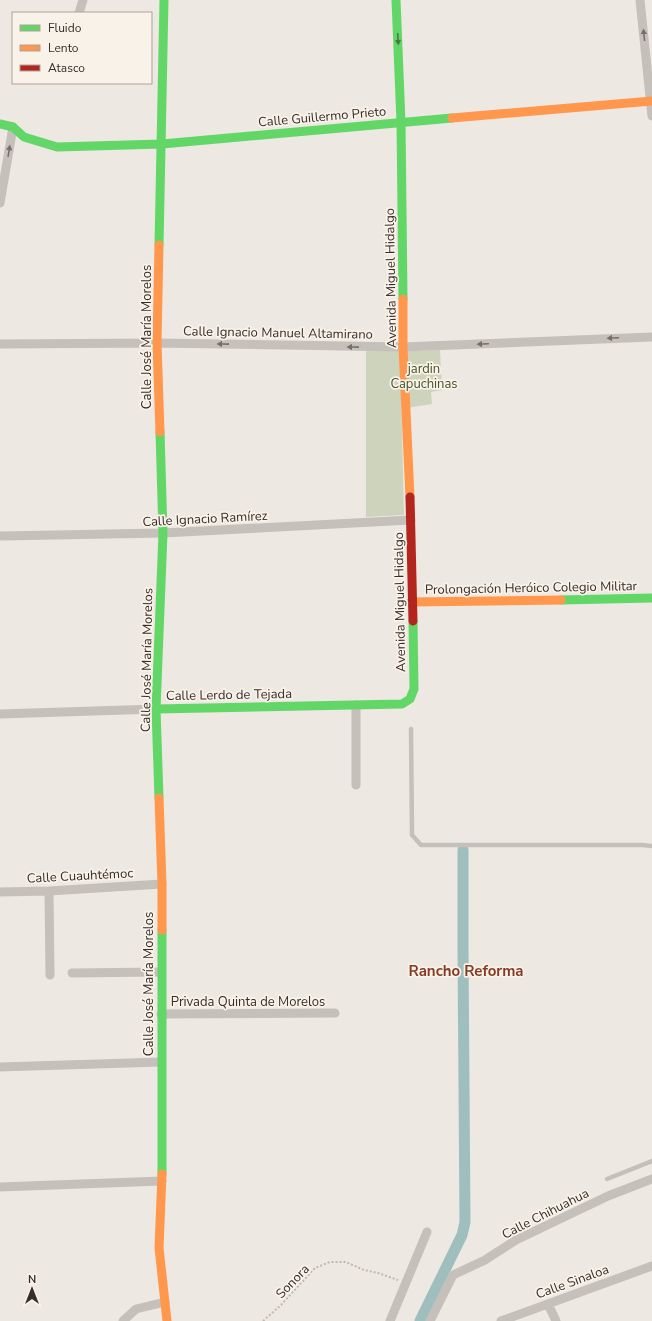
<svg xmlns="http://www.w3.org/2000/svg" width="652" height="1321" font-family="'Nunito Sans',sans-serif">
<rect width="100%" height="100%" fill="#ede8e2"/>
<path fill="#ced3bc" d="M400,350l4,165 -38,2v-166z
M440,350l2,40 -11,2 1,12 -26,4v-57z"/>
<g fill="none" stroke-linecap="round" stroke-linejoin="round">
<path stroke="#9ebfbe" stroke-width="11" d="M420,1321l42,-86 3,-13 -2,-272v-100"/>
<path stroke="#bfb8b3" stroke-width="2" stroke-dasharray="2 2" stroke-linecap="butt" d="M263,1321l18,-16 34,-37 15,-6h16l18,8 14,3 20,7"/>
<path stroke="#c6c0bb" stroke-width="4.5" d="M411,729l1,106 9,10h221l10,1
M607,1179l45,-18"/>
<path stroke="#c6c0bb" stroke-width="9" d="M640,0l12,116
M79,13l4,-13
M0,203l13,-76
M0,344l157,-1 246,4 249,-10
M0,536l163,-3 248,-13
M0,714l156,-5
M356,785v-80
M49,891l1,84
M0,892l49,-1 113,-7
M72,973l89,-1
M161,1014l174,-1
M0,1067l161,-5
M0,1187l162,-6
M548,1304l8,17
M123,1321l13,-12 29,-7
M390,1321l37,-89
M430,1321l23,-46 32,-15 31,-20 92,-44 44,-17
M501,1321l151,-55"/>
<path stroke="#63d668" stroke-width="9" d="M396,0l5,122 2,177
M0,124l13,3 11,10 33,10 105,-3 290,-26
M159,245l5,-245
M561,600l91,-2
M156,709l246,-5 8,-5 4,-10 -1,-68
M159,798l-3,-89 7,-176 -3,-101
M162,930v244"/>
<path stroke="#ff974d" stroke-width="9" d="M452,118l200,-17
M159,245l-2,98 3,89
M403,299v48l7,150
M411,602l150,-2
M159,798l3,86v46
M162,1174l-3,74 8,73"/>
<path stroke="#b3261e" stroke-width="9" d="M410,497l3,124"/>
</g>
<defs><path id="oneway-solid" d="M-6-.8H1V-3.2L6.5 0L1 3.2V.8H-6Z"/></defs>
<g fill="#776f6b">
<use href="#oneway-solid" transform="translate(644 35) rotate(-96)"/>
<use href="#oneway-solid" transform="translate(9 151) rotate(-81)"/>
<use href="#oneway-solid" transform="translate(613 338) rotate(178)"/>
<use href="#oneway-solid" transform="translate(223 344) rotate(-179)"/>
<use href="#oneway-solid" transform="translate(483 344) rotate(178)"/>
<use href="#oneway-solid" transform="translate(353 347) rotate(-179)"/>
</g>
<use fill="#4b7945" href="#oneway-solid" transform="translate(398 39) rotate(87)"/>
<g text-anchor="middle" stroke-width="3.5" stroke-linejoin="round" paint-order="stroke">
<g font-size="13" fill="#372d29" stroke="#f9f2e9">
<text transform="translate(322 116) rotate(-5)" y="5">Calle Guillermo Prieto</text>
<text transform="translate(390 278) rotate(-91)" y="5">Avenida Miguel Hidalgo</text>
<text transform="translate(278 332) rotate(1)" y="5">Calle Ignacio Manuel Altamirano</text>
<text transform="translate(146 337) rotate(-90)" y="5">Calle José María Morelos</text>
<text transform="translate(205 518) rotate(-3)" y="5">Calle Ignacio Ramírez</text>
<text transform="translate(531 587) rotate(-1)" y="5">Prolongación Heróico Colegio Militar</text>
<text transform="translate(399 602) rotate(-91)" y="5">Avenida Miguel Hidalgo</text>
<text transform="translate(146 660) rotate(-89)" y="5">Calle José María Morelos</text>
<text transform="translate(229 694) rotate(-1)" y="5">Calle Lerdo de Tejada</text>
<text transform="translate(80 875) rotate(-3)" y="5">Calle Cuauhtémoc</text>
<text transform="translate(148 984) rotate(-90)" y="5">Calle José María Morelos</text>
<text x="248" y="1006">Privada Quinta de Morelos</text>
<text transform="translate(545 1213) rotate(-27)" y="5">Calle Chihuahua</text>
<text transform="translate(292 1281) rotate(-46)" y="5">Sonora</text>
<text transform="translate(572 1281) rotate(-20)" y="5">Calle Sinaloa</text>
</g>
<g font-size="13" fill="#46552d" stroke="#f9f2e9">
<text x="424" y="373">jardin<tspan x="424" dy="15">Capuchinas</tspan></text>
</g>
<g font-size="15" font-weight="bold" fill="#853a23" stroke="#f9f2e9">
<text x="466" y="976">Rancho Reforma</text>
</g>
</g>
<rect x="12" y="12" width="140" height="72" fill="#f9f2e9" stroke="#aba39c"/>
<rect x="20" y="25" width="20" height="6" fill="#63d668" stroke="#aba39c"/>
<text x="48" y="32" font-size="12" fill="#372d29">Fluido</text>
<rect x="20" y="45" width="20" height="6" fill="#ff974d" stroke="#aba39c"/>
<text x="48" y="52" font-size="12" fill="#372d29">Lento</text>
<rect x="20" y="65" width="20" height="6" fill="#b3261e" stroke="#aba39c"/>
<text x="48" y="72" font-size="12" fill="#372d29">Atasco</text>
<g transform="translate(32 1289)" stroke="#f9f2e9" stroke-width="3" paint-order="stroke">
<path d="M0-3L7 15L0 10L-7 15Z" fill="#372d29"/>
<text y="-6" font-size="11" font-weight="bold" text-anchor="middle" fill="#372d29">N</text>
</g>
</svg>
